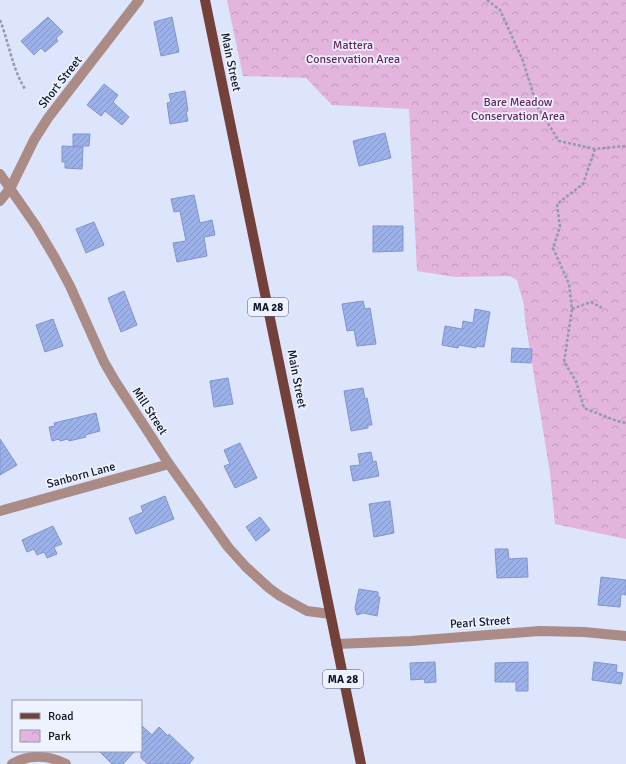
<svg xmlns="http://www.w3.org/2000/svg" width="626" height="764" font-family="Signika,sans-serif">
<defs>
<pattern id="park-crowns" width="20" height="18" patternUnits="userSpaceOnUse"><rect width="20" height="18" fill="#e3b4de"/><path d="M2 6a3 3 0 1 1 6 0M12 15a3 3 0 1 1 6 0" fill="none" stroke="#c29abe"/></pattern>
<pattern id="building-hatch" width="6" height="6" patternUnits="userSpaceOnUse"><rect width="6" height="6" fill="#9db1e9"/><path d="M-1 1l2-2M0 6l6-6M5 7l2-2" fill="none" stroke="#8697c8"/></pattern>
</defs>
<rect width="100%" height="100%" fill="#dce5fc"/>
<path fill="url(#park-crowns)" d="M227,0h399v539l-71,-15 -5,-51 -25,-153 -1,-15 -7,-25 -7,-4 -55,1 -38,-6 -8,-162 -77,-4 -26,-27 -63,-2z"/>
<path fill="url(#building-hatch)" stroke="#8194cb" d="M48,17l15,15 -7,6 2,3 -13,11 -4,-4 -7,7 -13,-14z
M172,17l7,35 -18,4 -7,-34z
M104,84l14,11 -5,7 16,15 -7,8 -17,-14 -4,5 -14,-11z
M185,91l3,20h-2l2,10 -18,3 -3,-21 4,-1 -2,-8z
M385,133l6,25 -32,8 -6,-25z
M73,134h17l-1,12h-16z
M62,146l21,1 -1,22 -17,-1v-6h-3z
M194,195l6,28 12,-3 3,15 -11,2 3,19 -30,6 -4,-19 13,-2 -6,-30 -6,1 -3,-13z
M94,222l10,23 -18,8 -10,-24z
M373,226h30v25l-30,1z
M124,291l13,34 -16,7 -13,-34z
M363,301l2,8 5,-1 6,36 -19,2 -3,-16 -7,1 -5,-27z
M475,309l15,3 -6,35 -8,-1v2l-17,-3 -1,3 -16,-3 3,-19 17,3 1,-8 10,2z
M53,319l10,27 -18,6 -9,-27z
M512,348l20,1 -1,14 -20,-1z
M228,378l5,26 -19,3 -4,-26z
M363,388l2,11 2,-1 5,27h-4v3l-17,3 -7,-40z
M96,413l4,18 -15,4 1,2 -17,4 -1,-2 -8,2 -1,-2 -7,2 -3,-14 6,-1 -1,-3z
M0,439l17,26 -17,10z
M240,443l17,35 -22,10 -11,-22 6,-2 -6,-14z
M371,452l2,10 3,-1 3,15 -26,5 -3,-15 10,-1 -2,-11z
M165,496l9,23 -38,15 -7,-16 14,-6 -2,-6z
M390,501l4,32 -20,4 -5,-33z
M260,517l10,13 -14,11 -10,-14z
M53,526l9,18 -8,3 3,7 -10,4 -3,-6 -7,3 -3,-6 -7,3 -5,-12z
M495,549h13l1,10 18,-1 1,19 -31,1z
M601,577l25,3v15l-5,-1 -1,13 -22,-2z
M359,589l19,3v5h2l-3,19 -14,-3 -6,2 -2,-7z
M435,662l1,20 -11,1 -1,-4 -13,1 -1,-17z
M528,662v29h-12v-9h-21v-19z
M594,662l23,3 -1,7 7,1 -2,11 -29,-4z
M141,725l11,10 7,-8 9,9 1,-2 25,24 -5,6h-41l-7,-6z
M99,751h36l-12,13h-11z"/>
<g fill="none" stroke-linecap="round" stroke-linejoin="round">
<path stroke="#919ab0" stroke-width="2.5" stroke-dasharray="3 2" stroke-linecap="butt" d="M487,0l13,10 23,51 14,45 22,35 36,8 31,-3
M0,20c9,23 12,48 25,69
M595,149l-12,35 -26,20 3,23 -7,21 16,36 3,25 -8,53 12,19 8,27 33,13 9,2
M572,309l19,-7 11,6"/>
<path stroke="#aa8b86" stroke-width="10" d="M0,174l36,52 19,32 15,28 34,76 11,19 54,83 59,83 18,20 23,21 11,8 27,15 23,3
M0,201l11,-14 23,-47 14,-22 91,-118
M0,511l169,-47
M336,644l75,-3 128,-10 45,1 42,4
M12,764c17,-10 37,-9 54,0"/>
<path stroke="#74413a" stroke-width="10" d="M205,0l156,764"/>
</g>
<g text-anchor="middle" stroke-width="3.5" stroke-linejoin="round" paint-order="stroke">
<g fill="#edf2fe" stroke="#515769" stroke-width="1">
<rect x="248" y="298" width="40" height="18" rx="3"/>
<rect x="323" y="670" width="40" height="18" rx="3"/>
</g>
<g font-size="11" font-weight="bold" fill="#0e1529">
<text x="268" y="311">MA 28</text>
<text x="343" y="683">MA 28</text>
</g>
<g font-size="12" fill="#692866" stroke="#edf2fe">
<text x="353" y="49">Mattera<tspan x="353" dy="14">Conservation Area</tspan></text>
<text x="518" y="106">Bare Meadow<tspan x="518" dy="14">Conservation Area</tspan></text>
</g>
<g font-size="12" fill="#0e1529" stroke="#edf2fe">
<text transform="translate(231 62) rotate(78)" y="4">Main Street</text>
<text transform="translate(60 82) rotate(-52)" y="4">Short Street</text>
<text transform="translate(297 379) rotate(79)" y="4">Main Street</text>
<text transform="translate(150 411) rotate(57)" y="4">Mill Street</text>
<text transform="translate(81 475) rotate(-15)" y="4">Sanborn Lane</text>
<text transform="translate(480 622) rotate(-4)" y="4">Pearl Street</text>
</g>
</g>
<rect x="12" y="700" width="130" height="52" fill="#edf2fe" stroke="#949aa9"/>
<rect x="20" y="713" width="20" height="6" fill="#74413a" stroke="#949aa9"/>
<text x="48" y="720" font-size="12" fill="#0e1529">Road</text>
<rect x="20" y="730" width="20" height="12" fill="url(#park-crowns)" stroke="#949aa9"/>
<text x="48" y="740" font-size="12" fill="#0e1529">Park</text>
</svg>
